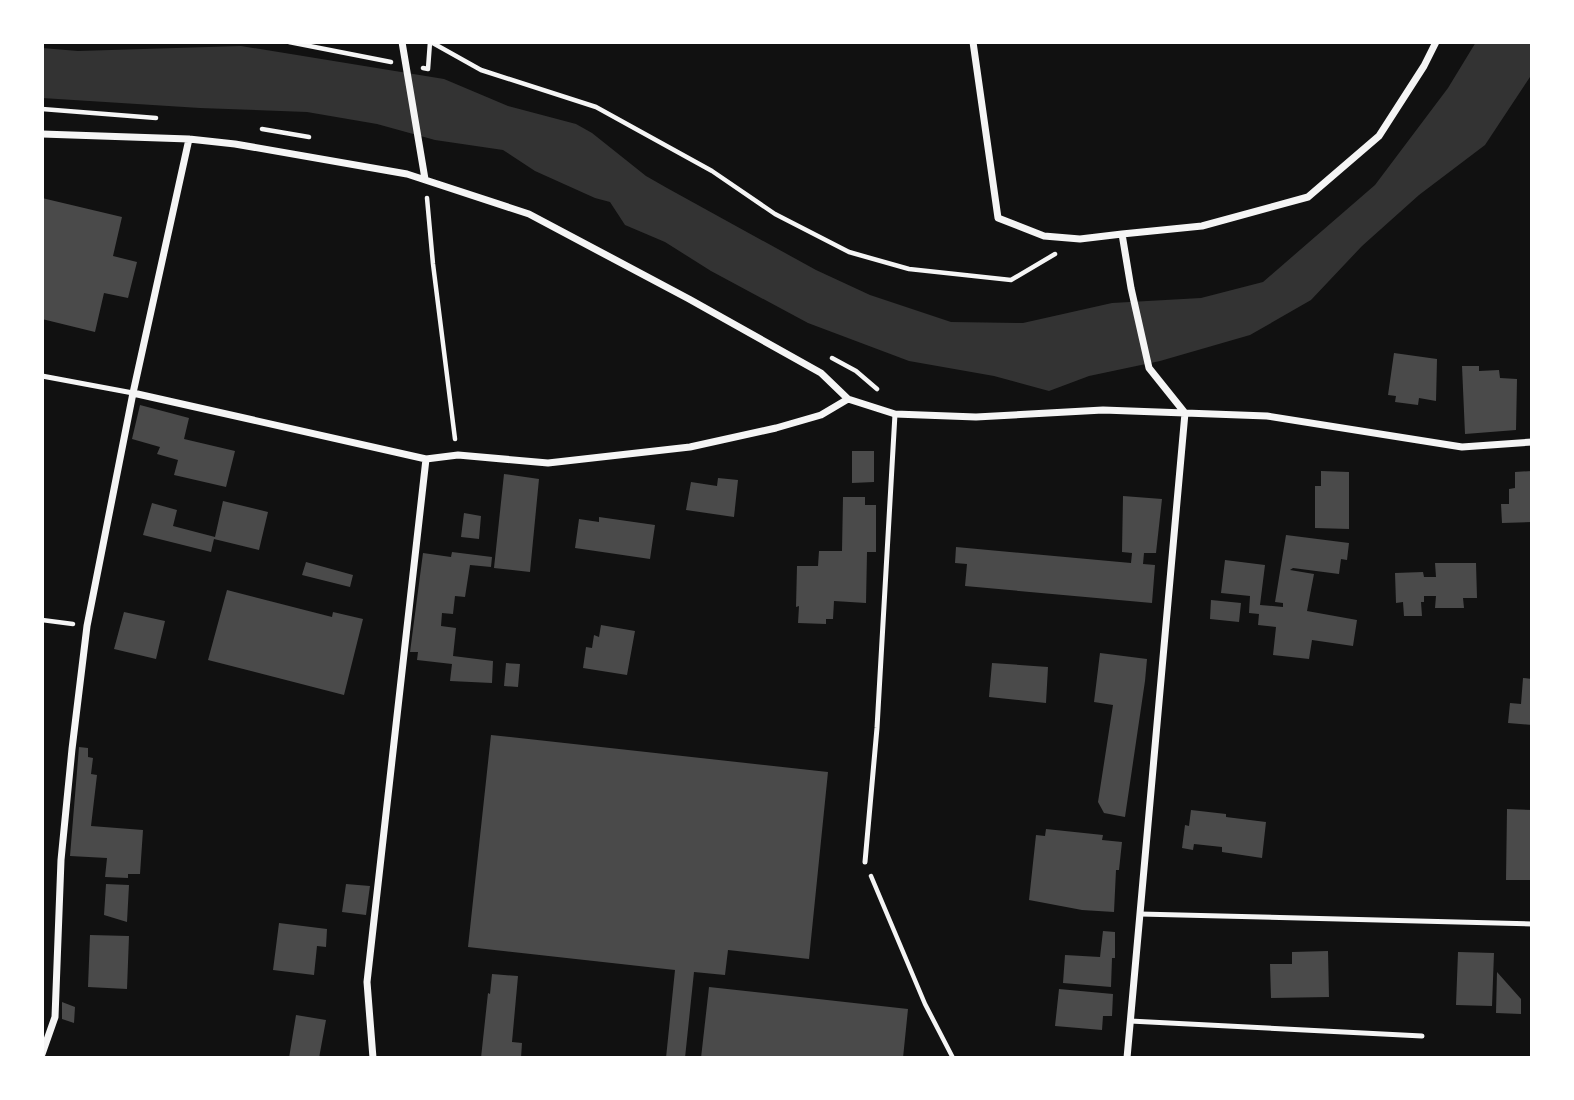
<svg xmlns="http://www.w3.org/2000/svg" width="1574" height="1100" font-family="'Source Serif 4',serif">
<rect width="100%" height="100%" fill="#111"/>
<path fill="#333" d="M1476,42h56v32l-47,71 -66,50 -57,51 -51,54 -61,35 -90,26 -71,15 -40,15 -55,-15 -85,-15 -101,-38 -97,-52 -46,-29 -40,-17 -15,-23 -15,-4 -60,-27 -32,-21 -68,-10 -58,-16 -70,-12 -107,-4 -158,-10v-50l36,3 163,-5 203,33 64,27 68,18 16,9 54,43 21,12 149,82 54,25 81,27 72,1 89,-20 89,-5 62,-16 112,-97 73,-97z"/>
<path fill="#4a4a4a" d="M42,198l80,19 -9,39 24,6 -9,36 -24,-5 -9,39 -53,-13z
M1394,353l43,6 -1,42 -17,-3 -1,7 -23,-3 1,-6 -8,-1z
M1462,366h17v5l20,-1 1,8 17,1 -1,51 -51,4z
M140,405l49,13 -5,21 51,12 -9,36 -52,-12 4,-15 -21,-6 3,-7 -28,-8z
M852,451h22v31l-22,1z
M1321,471l28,1v57l-34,-1v-42h6z
M1532,471v51l-30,1 -1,-19h8v-15l6,-1v-16z
M504,474l35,5 -9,93 -36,-4z
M718,478l20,2 -4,37 -48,-7 5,-28 26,4z
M1123,496l39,3 -6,54h-12l-1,11 12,1 -3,38 -187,-17 2,-22 -12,-1 1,-16 175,16 1,-10 -10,-1z
M843,497h22v8h11v47h-9l-1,51 -32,-2 -1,18h-7v5l-28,-1 1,-17 -3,1 1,-41h21l1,-15h23z
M223,501l45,11 -9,38 -45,-11 -3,13 -68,-17 9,-32 25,7 -4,16 42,11z
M464,513l17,3 -2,23 -18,-2z
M599,517l56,8 -5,34 -75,-11 4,-29 20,3z
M1286,535l63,8 -2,17 -6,-1 -2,15 -46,-6 -3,2 24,4 -7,37 50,9 -4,26 -41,-6 -3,19 -36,-4 3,-28 -18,-2 1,-11 -10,-1 1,-17 -29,-3 4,-33 40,5 -5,40 23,2v-4l-8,-1z
M452,552l40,5 -1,10 -21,-2 -5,32 -10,-1 -2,18 -11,-1 -1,13 15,2 -3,28 40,5 -1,22 -42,-2 2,-17 -35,-4 1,-8h-8l13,-99 28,4z
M306,562l47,13 -3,12 -48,-12z
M1435,563h41l1,35h-14l1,10h-29l1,-12h-12v6h-3l1,14h-18l-1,-14 -7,1 -1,-30 28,-1 1,5h12z
M227,590l105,27 1,-5 30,7 -19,76 -136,-35z
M1211,600l30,3 -2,19 -29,-3z
M124,612l41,9 -9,38 -42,-10z
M601,625l34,6 -8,44 -44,-7 3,-21 6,1 2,-13 5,2z
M1100,653l47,6 -2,22 -20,136 -21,-4 -6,-11 15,-97 -19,-3z
M506,663l14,1 -2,23 -14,-1z
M992,663l56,4 -2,36 -57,-6z
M1523,678l9,1v46l-24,-2 2,-20 11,1z
M491,735l337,37 -19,187 -81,-9 -3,25 -31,-3 -9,86h-19l9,-88 -207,-23z
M79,747l9,1v9l5,1 -2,16 6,1 -6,51 52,4 -3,44h-12v4l-23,-1 2,-19 -37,-2z
M1507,809l25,1v70h-26z
M1191,810l35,4v3l40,5 -4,36 -40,-6v-5l-28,-3 -1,6 -11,-2 3,-23 4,1z
M1046,829l57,6 -1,5 20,2 -3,28h-3l-2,42 -32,-2 -53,-10 7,-65 9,1z
M106,884l23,1 -2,37 -23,-7z
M346,884l24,2 -4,29 -24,-3z
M279,923l48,6 -1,18 -9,-1 -3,29 -41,-5z
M1103,931l12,1v26h-3l-1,29 -48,-4 2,-28 35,2z
M90,935l39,1 -2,53 -39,-2z
M1328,951l1,46 -58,1 -1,-34h22v-12z
M1458,952l36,1 -2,53 -36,-1z
M1497,972l24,27v15l-25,-1z
M492,974l26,2 -6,66 10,1 -1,15h-40l7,-65 2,1z
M709,987l199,22 -5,49h-202z
M1059,989l54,5 -1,22h-9l-1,14 -47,-4z
M62,1002l13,5 -1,16 -12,-4z
M296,1015l30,5 -7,38h-30z"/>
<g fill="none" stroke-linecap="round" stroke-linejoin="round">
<path stroke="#f5f5f5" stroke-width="4.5" d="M289,42l102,20
M431,42l50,28 115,37 116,64 63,43 74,38 60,17 102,11 44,-26
M423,68l5,1 2,-27
M42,109l114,9
M262,129l47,8
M427,198l6,66 22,175
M832,358l24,13 21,18
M42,620l31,4
M871,876l54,128 28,54"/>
<path stroke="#f5f5f5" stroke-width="5" d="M42,376l91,17
M865,862l12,-134 18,-314
M1140,914l392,10
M1130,1021l292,15"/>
<path stroke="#f5f5f5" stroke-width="7" d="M402,42l23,137
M973,42l25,176 46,18 36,3 42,-5 9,54 18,80 36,45
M42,134l147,5 46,5 172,30 122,40 160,85 132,74 27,26
M1122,234l80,-8 106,-29 71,-61 45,-70 12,-24
M133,393l293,66 32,-4 90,8 142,-16 86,-19 45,-13 27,-16 47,15 81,3 127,-7 164,6 195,31 70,-5
M42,1054l13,-37 6,-157 11,-111 15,-123 46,-233 56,-254
M373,1058l-6,-76 59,-523
M1127,1058l58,-645"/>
</g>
<rect width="1574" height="1100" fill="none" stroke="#ffffff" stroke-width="88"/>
</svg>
